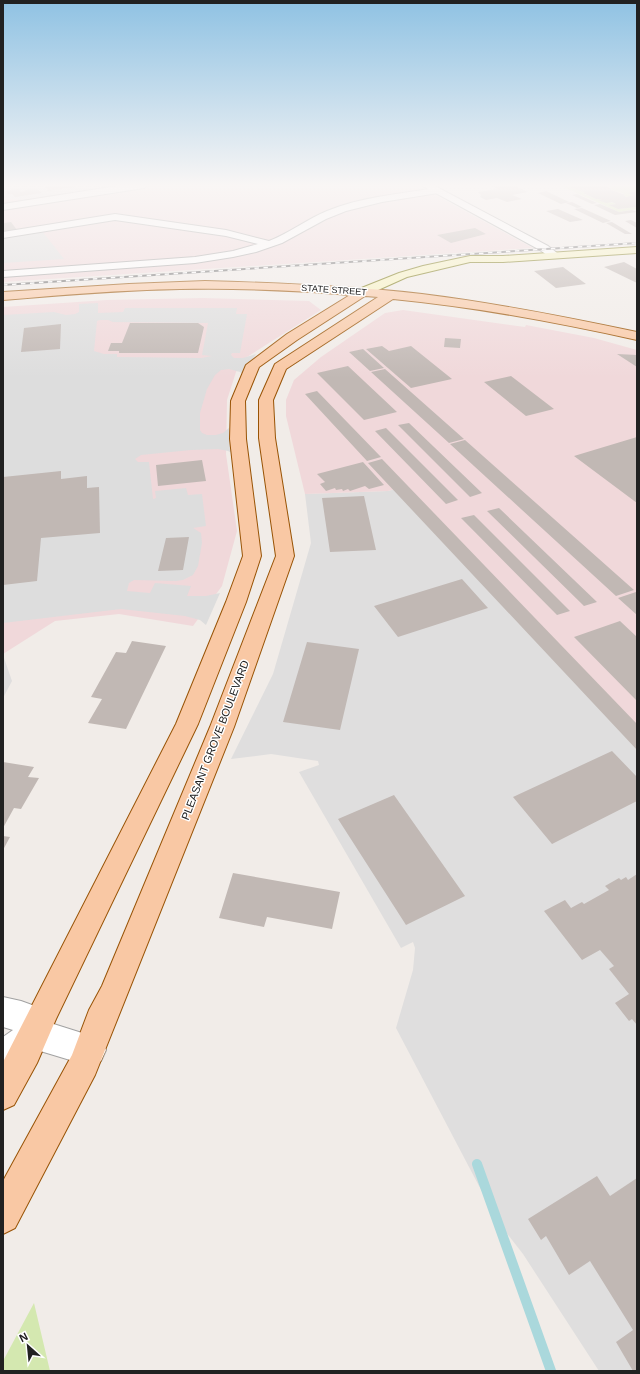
<svg xmlns="http://www.w3.org/2000/svg" width="640" height="1374" font-family="Helvetica,sans-serif">
<rect width="100%" height="100%" fill="#f1ece8"/>
<path fill="#dfdede" d="M3,185h125l-101,16 -24,-3z
M395,489l242,260v622h-38l-76,-117 -18,-23 -26,-45 -83,-158 17,-58 2,-22 -2,-6 -12,6 -102,-176 20,-7 -1,-4 -47,-7 -40,5 42,-85 38,-131 -6,-49 83,-3z
M3,655l9,26 -9,17z"/>
<path fill="#f0d8da" d="M128,185h289l116,63 -530,34v-84l24,3z
M203,298l106,3 12,9 -74,47 -11,15 -9,28 -1,54 11,77 -15,55 -29,40 -74,-12 -64,7 -52,33v-347l104,-7z
M403,310l122,17 1,-2 68,13 43,12v399l-242,-260 -7,2 -83,3 -19,-78v-16l8,-20 27,-23 64,-44z"/>
<path fill="#d4e8b0" d="M559,185l14,2h-2l16,6 -3,1 12,5h6l-3,1c7,3 11,1 17,4l-6,1 8,4 19,-2v2l-18,3z
M605,185h32v7l-8,1 4,2 -7,2 -3,-2 2,-1 -16,-5 3,-1z
M34,1303l16,68h-47v-10z"/>
<path fill="#ddd" fill-rule="evenodd" d="M42,231l22,28 -61,4v-26z
M98,303v10l25,-1 2,-4h112l-1,6h11l-7,39h-8l-1,2 3,3h9l13,-4 -13,21 -3,-3 -11,-3 -8,1 -6,5 -8,14 -7,24v17l2,3 5,2h9l7,-2 6,-5 3,25 -4,-2 -10,-2 -27,1 -50,5 -6,4 3,3h11l4,37 3,-1 -1,-7 31,-3 2,7 14,-1 4,32 -13,2 8,5 1,10 -4,23 -5,9 -10,5 -7,1 -42,-1 -5,3 -2,8 23,2 5,-10 36,3 -4,10h19l14,-3 -14,32 -6,-5 -15,-4 -64,-7 -118,14v-308l51,-3 12,3 9,-1 4,-2v-8zM100,320h8l5,2 95,1 -6,32 10,1 -11,2 -84,-1v-3h-13l-10,-3 3,-30z"/>
<g fill="none" stroke-linecap="round" stroke-linejoin="round">
<path stroke="#aad8dc" stroke-width="10" d="M477,1164l74,207"/>
</g>
<path fill="#c1b8b4" d="M58,185h16l2,2 -28,4 -3,-4z
M489,185h24l15,7 -16,3 10,4 -15,3 -10,-4 -11,2 -6,-3 1,-2 -3,-3 19,-3z
M571,185h34l7,4h-3l16,6h-2l3,2 7,-2 -5,-2 9,-2v16l-19,2 -9,-4 7,-1 -4,-2 -6,1 -8,-3 4,-1h-6l-13,-6h3l-16,-6h3z
M18,189l3,3 5,-1 -1,-1 12,-1 5,4 -27,4 -3,-3h-4l-2,-3z
M546,191l23,11 -8,2 -23,-11z
M577,194l20,9 -5,1 -20,-9z
M572,202l10,5 -5,1 -11,-5z
M600,204l19,8 13,-2 5,2 -22,3 -21,-10z
M582,208l29,13 -8,2 -29,-14z
M558,209l25,11 -13,2 -24,-11z
M631,220l6,3v5l-12,-7z
M3,221l1,2 7,-1 6,8 -14,3z
M612,222l20,12h-7l-19,-11z
M475,228l11,6 -35,9 -14,-8z
M624,262l13,7v14l-33,-16z
M563,267l23,17 -30,4 -22,-17z
M130,323h68l6,4 -6,26h-79v-2h-11l3,-8h11z
M61,324l-1,25 -39,3 3,-24z
M445,338l16,1 -1,9 -16,-1z
M382,346l7,5 22,-5 41,33 -41,9 -45,-39z
M363,349l21,19 -14,3 -21,-19z
M617,354l20,1v12z
M348,366l49,46 -33,8 -47,-47z
M385,369l79,70 -15,4 -78,-71z
M511,376l43,33 -28,7 -42,-34z
M317,391l64,66 -14,4 -62,-67z
M409,423l73,70 -12,4 -72,-72z
M386,428l72,72 -12,4 -71,-73z
M637,437v66l-63,-47z
M465,440l169,150 -18,6 -166,-152z
M382,459l255,265v26l-269,-287z
M202,460l4,21 -48,5 -2,-21z
M363,462l21,23 -15,4 -4,-3 -15,5 -2,-2 -5,2 -1,-2 -6,1 -1,-2 -9,3 -6,-7 5,-2 -8,-8z
M61,471v8l26,-3v12l12,-1 1,46 -59,5 -4,43 -34,4v-108z
M364,496l12,54 -46,2 -8,-54z
M499,508l98,94 -13,4 -97,-95z
M474,515l96,96 -13,4 -96,-97z
M189,537l-6,33 -25,1 8,-33z
M462,579l26,29 -90,29 -24,-31z
M636,592l1,1v22l-19,-17z
M620,621l17,16v64l-63,-64z
M132,641l34,5 -40,83 -38,-6 14,-24 -11,-2 25,-45 10,1z
M307,642l52,7 -19,81 -57,-8z
M612,751l25,26v24l-85,43 -39,-47z
M3,762l31,5 -6,10 11,1 -18,31 -7,-1 -11,20z
M394,795l71,101 -59,29 -68,-106z
M3,836l7,1 -7,13z
M233,873l107,19 -8,37 -65,-12 -3,10 -45,-9z
M637,874v151l-5,-6 -3,2 -14,-18 14,-9 -20,-25 5,-3 -14,-16 -18,10 -38,-49 21,-11 6,8 11,-6 2,2 25,-14 -4,-4 14,-8 2,2 5,-3 2,3z
M597,1176l13,20 27,-18v193h-4l-17,-29 17,-12 -43,-69 -21,14 -23,-39 -5,4 -13,-21z"/>
<g fill="none" stroke-linecap="round" stroke-linejoin="round">
<defs>
<path id="minor" d="M123,185h25l-4,3 -141,22v-6z
M435,188l5,3 -2,2 -56,9 -36,9 -20,8 -44,24 -26,9 -23,5 -38,6 -192,14v-6l192,-14 38,-6 25,-7 -32,-8 -111,-16 -112,18v-6l112,-18 111,16 43,11c21,-8 38,-22 58,-30 34,-14 72,-17 108,-23z
M3,997l18,4 11,4 12,16 57,18 5,11 -5,11 -11,5 -53,-16 -23,16 -11,5v-34l10,-7 -10,-3z"/>
<path id="tertiary" d="M421,185h12l115,61 13,10 -2,2h-8l-11,-8z"/>
<path id="secondary" d="M637,247v6l-134,9h-33l-63,15 -40,18h-8l-2,-3 2,-3 40,-16 24,-7 47,-10h33z"/>
<path id="primary" d="M205,281c73,2 145,5 217,13 73,9 144,23 215,38v8c-81,-18 -162,-33 -244,-41l-107,70 -13,31 2,38 19,118 -60,171 -139,348 -80,153 -12,6v-53l69,-126 17,-45 13,-24 108,-259 66,-171 -17,-118v-38l16,-36 103,-67 -13,-1 -68,44 -38,27 -14,34 1,38 15,117 -15,46 -48,122 -142,295 -19,44 -23,42 -11,5v-48l173,-338 50,-122 17,-46 -13,-117 1,-38 15,-36 41,-31 63,-39c-56,-5 -113,-7 -170,-6 -59,1 -118,6 -177,11v-8l126,-8z"/>
</defs>
<use href="#minor" stroke="#a2a2a2" stroke-width="2"/>
<use href="#tertiary" stroke="#a2a2a2" stroke-width="2"/>
<use href="#secondary" stroke="#767309" stroke-width="2"/>
<use href="#primary" stroke="#985305" stroke-width="2"/>
<use href="#minor" fill="#fff" fill-rule="evenodd"/>
<use href="#tertiary" fill="#fff" fill-rule="evenodd"/>
<use href="#secondary" fill="#f8f3bf" fill-rule="evenodd"/>
<use href="#primary" fill="#f9c8a4" fill-rule="evenodd"/>
<defs>
<path id="rail" d="M3,285l634,-42"/>
</defs>
<use href="#rail" stroke="#6f6f6f" stroke-width="2"/>
<use href="#rail" stroke="#fff" stroke-width="1.5" stroke-dasharray="4.5" stroke-linecap="butt"/>
</g>
<linearGradient id="sky" x2="0" y2="1"><stop stop-color="#8fc2e3"/><stop offset="0.49" stop-color="#f9f6f5"/><stop offset="1" stop-color="#f9f6f5" stop-opacity="0"/></linearGradient>
<rect width="640" height="378" fill="url(#sky)"/>
<g text-anchor="middle" stroke-width="3" stroke-linejoin="round" paint-order="stroke">
<g font-size="9" fill="#212121" stroke="#fff">
<text transform="translate(334 290) rotate(4)" y="3">STATE STREET</text>
</g>
<g font-size="11" fill="#212121" stroke="#fff">
<text transform="translate(215 740) rotate(-69)" y="4">PLEASANT GROVE BOULEVARD</text>
</g>
</g>
<rect width="640" height="1374" fill="none" stroke="#212121" stroke-width="8"/>
<g transform="translate(28 1346) rotate(333)" stroke="#ffffff" stroke-width="3" paint-order="stroke">
<path d="M0-3L7 15L0 10L-7 15Z" fill="#212121"/>
<text y="-6" font-size="11" font-weight="bold" text-anchor="middle" fill="#212121">N</text>
</g>
</svg>
